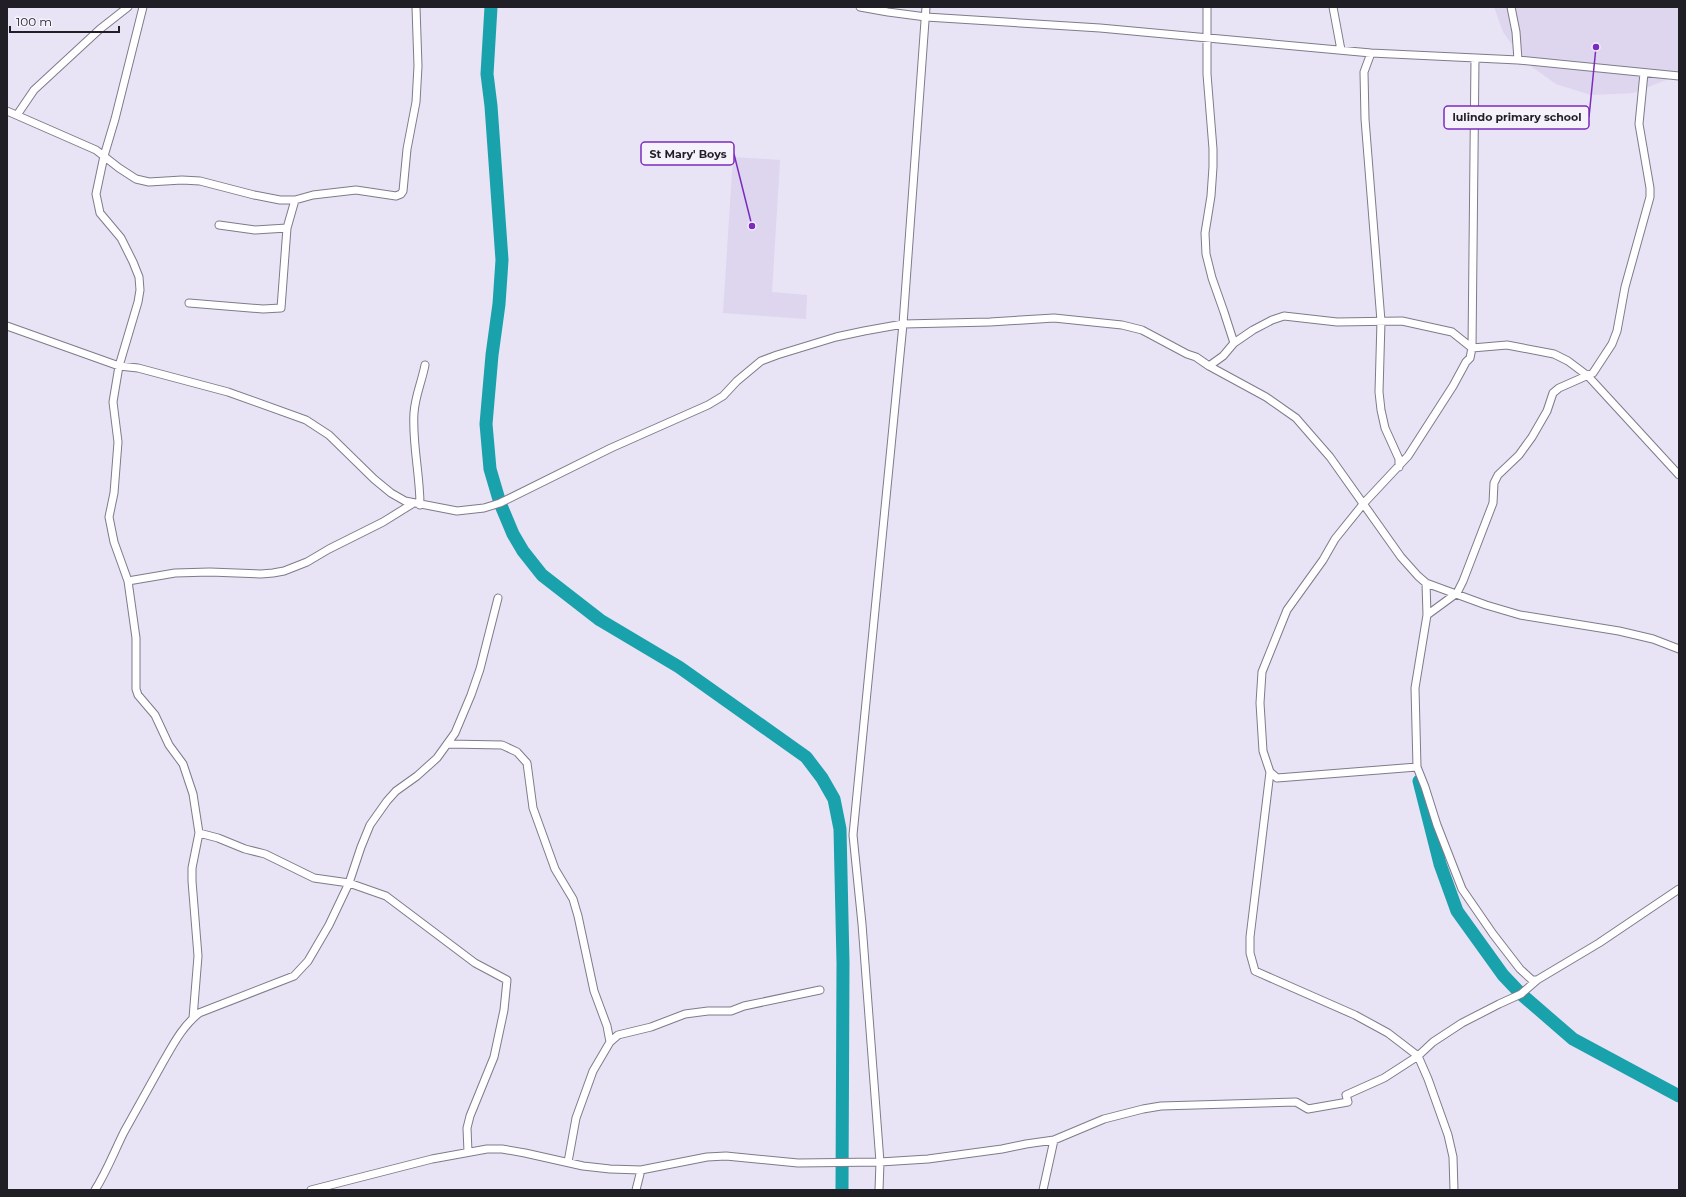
<svg xmlns="http://www.w3.org/2000/svg" width="1686" height="1197" font-family="Montserrat,sans-serif">
<rect width="100%" height="100%" fill="#e8e3f5"/>
<path fill="#ddd6ee" d="M1494,7h185v64l-8,7 -38,15 -42,2 -35,-11 -31,-22 -22,-30z
M733,157l47,3 -8,132 35,3 -1,24 -83,-6z"/>
<g fill="none" stroke-linecap="round" stroke-linejoin="round">
<path stroke="#19a1ac" stroke-width="13" d="M491,7l-4,67 4,32 11,154 -3,44 -7,51 -6,69 4,45 10,34 13,31 10,17 19,24 58,45 79,47 127,90 16,21 12,21 6,30 3,134 -1,227
M1419,781l21,83 17,47 46,64 18,19 52,45 106,57"/>
<defs>
<path id="minor" d="M143,7l-28,112 -11,37 -8,38 4,19 21,25 12,24 6,15 1,13 -2,12 -19,64 -6,36 5,40 -4,51 -5,24 5,25 14,39 8,57v51l2,6 17,20 14,30 14,19 10,30 6,39 -7,35v13l6,75 -5,62
M860,7l28,5 38,5 174,11 271,25 147,7 161,16
M1207,7v67l6,75v18l-2,29 -6,37 1,21 6,24 12,34 10,31
M1333,7l8,43
M1511,7l5,25 2,28
M1371,53l-7,19 1,47 16,202 -2,71 2,18 4,18 14,31v8
M7,111l89,39 23,18 17,11 13,3 33,-2 18,1 54,14 26,5h15l18,-5 43,-5 40,6 5,-2 2,-3 4,-42 9,-47 2,-36 -2,-59
M17,115l17,-25 66,-61 28,-22
M219,225l36,5 32,-2
M189,303l74,6 18,-1 6,-80 8,-28
M7,326l112,40 19,2 90,24 78,28 23,15 45,44 17,14 14,8 52,10 27,-3 16,-5 111,-55 97,-43 15,-9 14,-15 24,-20 16,-6 59,-18 28,-6 39,-7 87,-2 64,-4 68,7 20,5 45,24 9,3 13,9 57,31 30,21 34,39 71,100 17,19 8,7 60,22 34,10 99,16 34,8 26,10
M1209,366l14,-10 11,-13 19,-13 19,-10 12,-4 53,6 65,-1 50,11 20,16 3,-290
M420,505c0,-31 -8,-62 -6,-92 1,-17 8,-32 11,-48
M128,581l47,-8 35,-1 51,2 12,-1 11,-2 23,-9 22,-13 54,-27 29,-18
M1426,583l1,32 -12,73 2,79 8,20 12,38 25,64 31,45 27,35 12,11h5l62,-37 80,-54
M1427,615l30,-22 6,-12 30,-78 1,-20 4,-8 21,-20 13,-18 15,-26 6,-18 6,-5 34,-15 19,-29 5,-13 8,-44 25,-90v-9l-11,-64 5,-51
M448,744l54,1 15,7 10,11 6,45 22,61 18,30 5,17 16,75 13,35 3,16
M1417,767l-140,11 -7,-6 -7,-21 -3,-48 2,-31 25,-62 36,-50 12,-21 29,-36 44,-47 45,-70 13,-24 4,-4 2,-10 35,-3 47,9 14,7 20,15 91,99
M1270,772l-20,165v16l5,18 100,44 33,18 30,23 10,23 20,56 5,22 1,33
M199,833l19,5 27,11 20,5 49,24 35,5 37,13 89,67 32,17 -3,30 -10,47 -24,59 -3,12 1,24
M568,1162l8,-44 17,-47 17,-29 8,-7 33,-8 34,-13 23,-3h23l13,-5 76,-16
M95,1190c12,-19 19,-38 29,-58 13,-23 26,-47 39,-70 11,-19 19,-35 36,-49l95,-37 14,-15 21,-36 20,-42 12,-36 9,-22 17,-24 9,-10 21,-15 20,-18 18,-25 16,-38 9,-26 18,-71
M311,1190l121,-31 55,-10h15l23,4 58,13 27,3 31,1 66,-13 19,-1 72,7 82,-1 48,-3 74,-10 24,-5 28,-4 50,-21 39,-10 18,-3 135,-4 12,7 40,-7 -2,-7 38,-17 34,-22 15,-14 29,-19 37,-19 22,-10 16,-14
M636,1190l5,-20
M879,1190l1,-28 -18,-238 -9,-89 50,-511 23,-317
M1043,1190l11,-50"/>
</defs>
<use href="#minor" stroke="#7f7b8a" stroke-width="9"/>
<use href="#minor" stroke="#fff" stroke-width="7"/>
</g>
<path fill="none" stroke="#7b2cbf" stroke-width="1.5" d="M1596 47L1589 117M752 226L734 154"/>
<g fill="#7b2cbf" stroke="#f5f2fc" stroke-width="1.5">
<circle cx="1596" cy="47" r="4"/>
<circle cx="752" cy="226" r="4"/>
</g>
<g fill="#f5f2fc" stroke="#7b2cbf" stroke-width="1.5">
<rect x="1444" y="106" width="145" height="23" rx="4"/>
<rect x="641" y="142" width="93" height="23" rx="4"/>
</g>
<g font-size="11" text-anchor="middle" font-weight="bold" fill="#211f26">
<text x="1517" y="121">lulindo primary school</text>
<text x="688" y="158">St Mary' Boys</text>
</g>
<rect width="1686" height="1197" fill="none" stroke="#211f26" stroke-width="16"/>
<path d="M10 26v6h109v-6" fill="none" stroke="#211f26" stroke-width="2"/>
<text x="16" y="26" font-size="12" fill="#211f26" stroke="#f5f2fc" stroke-width="3" paint-order="stroke">100 m</text>
</svg>
